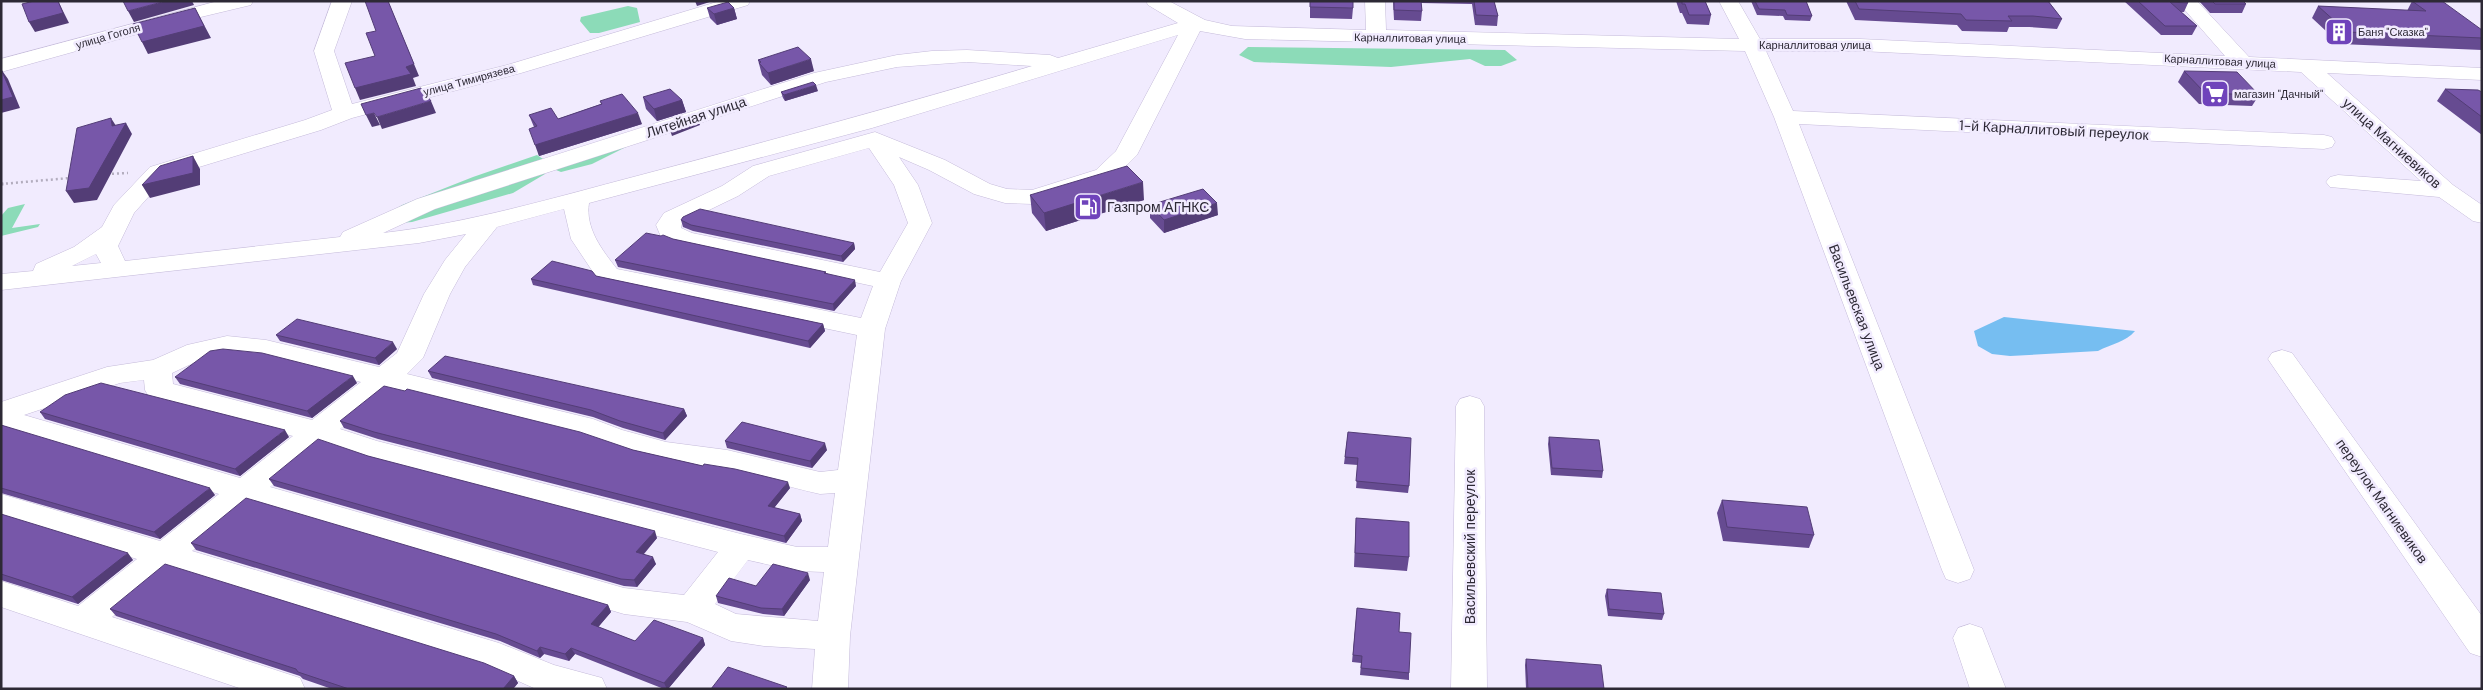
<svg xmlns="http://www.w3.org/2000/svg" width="2483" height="690" font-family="'DM Sans',sans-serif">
<rect width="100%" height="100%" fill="#f1ebfe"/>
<path fill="#8cdbb8" d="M628,6l9,2 3,14 -41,11h-9l-10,-12 1,-4z
M1248,47l257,3 12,10 -16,6h-16l-15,-7 -79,8 -137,-5 -15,-7z
M619,144l7,3 -34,17 -31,8 -5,-2v-5z
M537,155l6,4 2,15 -32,19 -101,29 -12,1 -10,-10 12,-8 71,-28z
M25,204l-13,24 28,-4 -2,3 -37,9v-20l7,-8z"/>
<path fill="#76bef1" d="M2004,317l131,14c-9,11 -24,13 -37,20l-88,5 -18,-2 -14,-8 -4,-15z"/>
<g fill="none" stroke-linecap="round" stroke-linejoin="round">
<defs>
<path id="minor" d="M218,1h35l-2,4 -67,16 -183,51v-13z
M332,1h20l-18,50 18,53 155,-39 213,-64h30l-2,4 -227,68 -169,45 -31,12 -155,47 -32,36 -16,33 7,15 215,-24 3,-5 74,-33 397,-126 83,-18 35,-4 35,-1 83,5 8,3 120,-35 -30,-18 -2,-4h23l36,19 27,6 134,4 -1,-29h20l1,29 353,9 -20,-38h19l22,38h100l365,17 -48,-55h20l52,56 233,11v12l-155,-7 126,112 29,20v18l-9,-2 -34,-24 -109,-10 -4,-5 4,-5 8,-2 83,6 -120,-109 -441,-21h-94l27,60 531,24 8,2 3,5 -3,5 -8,2 -525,-25 175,446 -4,9 -12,4 -12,-4 -4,-9 -168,-453 -29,-66 -500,-12 -45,-8 -63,124 -25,25 -79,24 -28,-1 -31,-9 -45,-24 -30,-13 19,28 14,38 -31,58 -16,48 -35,307 -2,53h-36l3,-40 -51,-3 -33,-5 -44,-19 -63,-8 -374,-111 -58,48 307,92 55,22 48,13 5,11h-71l-47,-21 -319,-99 -58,48 188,61 5,11h-63l-241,-82v-26l77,25 59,-47 -136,-42v-23l159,47 59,-47 -215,-64 -3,-4v-24l106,-35 46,-7 34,-15 40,-9 39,4 113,27 18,-14 27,-59 21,-34 21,-26 -47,9 -418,47v-16l32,-3 3,-7 38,-17 28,-20 12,-22 36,-38 155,-47 27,-10 -18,-59zM1178,35l-62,116 -20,19 -64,20 -25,-1 -17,-5 -45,-24 -70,-28 -122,34 -31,20 -58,27 -8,12 5,12 15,7 197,42 -12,32 -244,-49c-15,-19 -32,-41 -28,-66l283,-75zM967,62l65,4c-131,39 -263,75 -395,110 -84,22 -168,47 -254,57l52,-24 391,-127 71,-15zM869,148l25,37 14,38 -28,49 -188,-39 -11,-5 1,-5 56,-27 31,-20zM564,209l7,30 28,42 258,54 -19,135 -18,2 -93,-22 -61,-8 -44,-12 -29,-11 -186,-45 16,-16 27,-64 15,-27 32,-40zM96,254l5,9 -29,3zM227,354l39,4 95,24 -49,38 -139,-36 -1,-11 32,-15zM144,380l1,10 4,7 144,39 -53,42 -216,-63 96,-32zM389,389l195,48c47,22 92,26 142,35 32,5 63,15 94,22l15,-1 -7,54h-31l-56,-13 -364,-93 -37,-12zM322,444l50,17 346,91 -34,43 -60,-7 -354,-101zM748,560l49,11 27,1 -6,49 -82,-7 -21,-10z
M2282,350l10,3 190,263v41l-12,-4 -198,-288 -4,-6 4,-6z
M1470,396l10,3 4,7 3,283h-36l5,-283 4,-7z
M1970,624l12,4 24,61h-36l-17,-51 5,-10z"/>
</defs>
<use href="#minor" stroke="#c5bbda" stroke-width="1"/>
<path stroke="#b3adbe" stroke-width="2.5" stroke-dasharray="2 3" stroke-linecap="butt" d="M107,174l21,-1
M1,184l69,-6"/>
<path stroke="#b3adbe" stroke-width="3" stroke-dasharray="2.5 4" stroke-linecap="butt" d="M1,184h5"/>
<use href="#minor" fill="#fff" fill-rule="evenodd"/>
</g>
<path fill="#664b91" d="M1310,1l43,7 -1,11 -42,-1z
M1393,1h101l4,15 -1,10 -22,-1 -3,-21 -51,-1 1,8 -1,10 -27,-1z
M1676,1h29l6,14 -2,10 -22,-1 -5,-11h-2z
M1751,1h55l6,15 -2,5 -25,-1 -2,-4 -26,-1z
M1846,1h202l14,18 -5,10 -28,-2h-20l-2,5 -45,-1 -5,-6 -102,-5z
M2124,1h63l1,2 -4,9h-3l16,14 -5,9h-31z
M2199,1h44l3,3 -4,9h-32z
M2412,1l70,29v20l-142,-6 -28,-26 6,-12 89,5z
M707,8h27l3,11 -20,6 -7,-7z
M758,60l56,11 -43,14 -9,-10z
M2184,71l75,24 -7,11 -53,-2 -21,-22z
M2445,89l37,3v43l-45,-34z
M818,91l-33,10 -2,-3 -2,-6z
M643,97l39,3 4,12 -29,9 -11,-12z
M600,101l42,23 -103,32 -5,-29 -5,-12 29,4 43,-15z
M1030,195l114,5 -98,31 -14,-18z
M1150,205l68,10 -54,18 -14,-15z
M681,220l173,23 1,6 -12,13 -150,-31 -10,-4z
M673,239l153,33v1l30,13 -22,25 -216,-44 -3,-7z
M596,276l227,48 2,7 -15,17 -277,-63 -2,-6z
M276,335l121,14 -18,16 -99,-24z
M428,371l256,38 3,7 -22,24 -42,-12 -30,-11 -161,-39z
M175,377l182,6 -45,35 -132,-34z
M40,412l249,25 -49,39 -195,-57z
M340,421l293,29 70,16 87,22 -16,20 26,6 2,7 -16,22 -408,-104 -34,-11z
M1,425l214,70 -55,44 -159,-46z
M1348,432l61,54 -1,7 -52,-5 2,-23 -14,-1z
M1549,437l54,34 -1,7 -51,-3 -3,-31z
M725,441l102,9 -15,18 -85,-20z
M368,456l289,82 -13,16 12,10 -19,23 -13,-1 -350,-100 -5,-7z
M1722,500l92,35 -5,13 -86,-7 -6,-28z
M1,514l132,46 -55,44 -77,-24z
M1356,518l53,39 -2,14 -53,-4z
M191,543l417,62 3,7 -13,15 37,14 68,-3 2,7 -37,44h-4l-89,-35 -6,7 -25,-7 -4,4 -40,-17 -304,-91z
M810,580l-26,36 -21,-2 -45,-11 -2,-7 40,-10z
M1607,589l57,25 -2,6 -54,-4 -3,-20z
M1357,608l42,24 10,41v7l-49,-5 1,-12 -9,-1z
M110,609l404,67 4,7 -5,6h-181l-29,-10 -3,-3 -184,-60z
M1526,659l78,30h-78l-1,-24z"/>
<path fill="#533d76" d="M58,1l11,22 -34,9 -6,-10z
M166,1h26l2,4 -60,17 -6,-11z
M388,1l31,75 -6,2 3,8 -56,14 -5,-12 51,-21z
M695,1h18l-16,5z
M195,8l16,30 -63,16 -6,-12z
M734,8l3,11 -20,6 -3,-11z
M811,59l3,12 -43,14 -3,-12z
M1,69l7,10 12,29 -19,5z
M816,85l2,6 -33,10 -1,-6z
M682,100l4,12 -29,9 -3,-12z
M431,101l5,12 -54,16 -5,-12z
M374,113l6,12 -8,2 -6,-12z
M638,113l4,11 -103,32 -4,-11z
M111,118l7,11 8,-6 6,11 -35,66 -23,3 -8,-12 46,-65z
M698,119l2,6 -28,11 -2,-6z
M193,156l7,13v16l-50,13 -8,-13z
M1143,182l1,18 -98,31 -2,-18z
M1217,203l1,12 -54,18v-13z
M854,243l1,6 -12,13 -2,-6z
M855,280l1,6 -22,25 -1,-7z
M823,324l2,7 -15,17 -2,-7z
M393,342l4,7 -18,16 -4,-7z
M353,376l4,7 -45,35 -5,-7z
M684,409l3,7 -22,24 -2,-7z
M285,430l4,7 -49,39 -5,-7z
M825,443l2,7 -15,18 -2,-7z
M788,482l2,6 -20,25 -2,-7z
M210,488l5,7 -55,44 -6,-7z
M800,514l2,7 -16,22 -2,-7z
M655,531l2,7 -18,21 -3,-7z
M128,553l5,7 -55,44 -6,-7z
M653,557l3,7 -19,23 -3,-7z
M808,573l2,7 -26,36 -2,-7z
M608,605l3,7 -16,19 -4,-7z
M703,638l2,7 -37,44h-1l-3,-6z
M540,647l4,7 -4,4 -3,-7z
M571,648l4,6 -6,7 -4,-7z
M514,676l4,7 -5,6h-10z"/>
<path fill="#7757a9" stroke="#533d76" d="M34,1h24l5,12 -34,9 -7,-18z
M123,1h43l-38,10z
M365,1h23l26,63 -8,3 5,7 -56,14 -10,-25 30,-7 -9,-23 10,-2z
M1310,1h43v7l-43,-1z
M1394,1h27l1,10 -28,-1z
M1474,1h20l4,15 -22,-1z
M1682,1h23l6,14h-22l-4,-11h-3z
M1755,1h51l6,15 -25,-1 -2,-5 -26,-1z
M1855,1h193l14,18 -29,-3h-25l4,5 -46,-1 -5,-6 -102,-5z
M2138,1h49l1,2 -18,-1 27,24h-32z
M2212,1h31l3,3h-31z
M2412,1h30l40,29v8l-135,-6 -29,-26 108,5z
M728,2l6,6 -20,6 -7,-6z
M195,8l9,18 -62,16 -9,-18z
M798,47l13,12 -43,14 -9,-10 2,-1 -3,-2z
M1,69l12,28 -12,3z
M2184,71l53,1 22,23 -54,-2z
M813,82l3,3 -32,10 -3,-3z
M421,88l10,13 -54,16 -3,-4 -8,2 -5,-11z
M670,89l12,11 -28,9 -11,-12z
M2445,89l33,1 4,2v25z
M622,94l16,19 -103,32 -6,-16 8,-3 -8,-11 22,-7 7,11 44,-15 -2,-3z
M111,118l1,8 14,-3 -37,65 -23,3 11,-63z
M698,119l-28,11 -1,-2z
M193,156v17l-51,12 18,-19z
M1127,166l16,16 -99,31 -14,-18z
M1203,189l14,14 -53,17 -14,-15z
M700,209l154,34 -13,13 -150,-31 -10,-5 2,-3z
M646,233l15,3 2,-1 10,4 153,33 -2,1 31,7 -22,24 -218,-44z
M552,261l40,10 4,5 227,48 -15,17 -277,-62z
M297,319l96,23 -18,16 -99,-23z
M223,349l39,4 91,23 -46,35 -132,-34 35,-26z
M445,356l239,53 -21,24 -43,-12 -29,-11 -163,-39z
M101,383l184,47 -50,39 -195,-57 25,-17z
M384,386l21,5 2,-2 173,43 53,18 70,16 1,-2 31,5 53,13 -20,24 32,8 -16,22 -410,-104 -34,-11z
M742,422l83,21 -15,18 -85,-20z
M1,425l209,63 -56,44 -153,-44z
M1348,432l63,6 -2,48 -53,-5 2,-23 -13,-1z
M1549,437l50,3 4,31 -51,-3z
M318,439l50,17 287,75 -19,21 17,5 -19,23 -13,-1 -352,-100z
M246,498l362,107 -17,19 44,17 19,-21 49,18 -39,45 -93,-35 -6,6 -25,-7 -3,4 -41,-17 -305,-91z
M1722,500l85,7 7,28 -87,-8z
M1,514l127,39 -56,44 -71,-23z
M1356,518l53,4v35l-54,-4z
M165,564l319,99 30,13 -11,13h-154l-51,-17 -2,-3 -186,-60z
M773,564l35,9 -26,36 -21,-1 -45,-12 13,-18 27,8z
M1607,589l54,4 3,21 -55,-5z
M1357,608l43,5 -1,19 12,1 -2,40 -48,-5 1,-12 -9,-1z
M1526,659l75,6 3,24h-76z
M728,667l59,20 -2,2h-74z"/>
<defs>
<symbol id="building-square" viewBox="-11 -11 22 22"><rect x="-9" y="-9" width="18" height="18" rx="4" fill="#6f43bb" stroke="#f1ebfe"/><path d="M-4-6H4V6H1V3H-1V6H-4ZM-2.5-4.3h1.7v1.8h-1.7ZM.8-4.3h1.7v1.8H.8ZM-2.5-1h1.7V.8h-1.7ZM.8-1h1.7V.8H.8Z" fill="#fff"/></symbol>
<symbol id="supermarket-square" viewBox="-11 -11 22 22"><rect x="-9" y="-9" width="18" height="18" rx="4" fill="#6f43bb" stroke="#f1ebfe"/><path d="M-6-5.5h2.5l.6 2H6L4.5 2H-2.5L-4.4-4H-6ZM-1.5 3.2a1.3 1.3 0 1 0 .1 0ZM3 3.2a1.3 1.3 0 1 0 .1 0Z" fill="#fff"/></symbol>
<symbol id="fuel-square" viewBox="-11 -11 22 22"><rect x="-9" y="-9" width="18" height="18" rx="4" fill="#6f43bb" stroke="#f1ebfe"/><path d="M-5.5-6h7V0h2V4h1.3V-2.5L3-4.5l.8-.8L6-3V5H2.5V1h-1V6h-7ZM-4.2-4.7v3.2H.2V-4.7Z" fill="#fff"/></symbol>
</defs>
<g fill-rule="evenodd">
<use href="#building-square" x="2323" y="16" width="32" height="32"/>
<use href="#supermarket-square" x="2199" y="78" width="32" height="32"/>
<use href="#fuel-square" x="1072" y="191" width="32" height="32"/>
</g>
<g text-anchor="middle" stroke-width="5" stroke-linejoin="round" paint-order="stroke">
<g font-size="11" fill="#2d2935" stroke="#f1ebfe" text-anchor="start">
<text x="2358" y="36">Баня "Сказка"</text>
<text x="2234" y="98">магазин "Дачный"</text>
</g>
<g font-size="11" fill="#2d2935" stroke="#f1ebfe">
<text transform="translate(108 36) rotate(-16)" y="4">улица Гоголя</text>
<text transform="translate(1410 38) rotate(1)" y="4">Карналлитовая улица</text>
<text x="1815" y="49">Карналлитовая улица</text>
<text transform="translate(2220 61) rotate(3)" y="4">Карналлитовая улица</text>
<text transform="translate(469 80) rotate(-15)" y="4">улица Тимирязева</text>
</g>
<g font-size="14" fill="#2d2935" stroke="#f1ebfe">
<text transform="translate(696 117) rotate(-18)" y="5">Литейная улица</text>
<text transform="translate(2054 130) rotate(3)" y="5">1-й Карналлитовый переулок</text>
<text transform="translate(2392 143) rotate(42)" y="5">улица Магниевиков</text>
<text transform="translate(1857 307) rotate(69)" y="5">Васильевская улица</text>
<text transform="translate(2382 501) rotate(55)" y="5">переулок Магниевиков</text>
<text transform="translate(1470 547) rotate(-90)" y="5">Васильевский переулок</text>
</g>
<g font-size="14" fill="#2d2935" stroke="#f1ebfe" text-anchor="start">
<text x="1107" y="212">Газпром АГНКС</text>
</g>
</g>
<rect width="2483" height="690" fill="none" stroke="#2d2935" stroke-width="5"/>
</svg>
